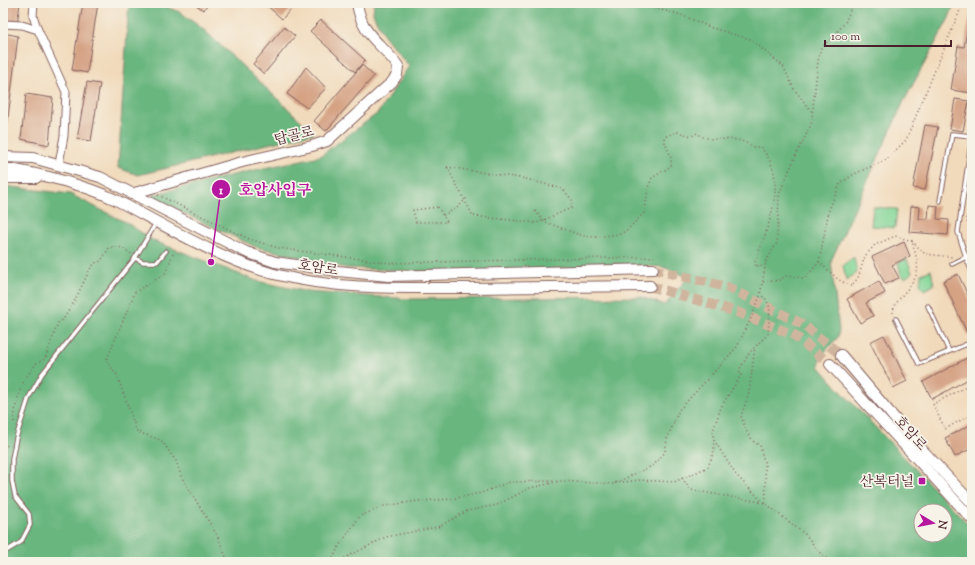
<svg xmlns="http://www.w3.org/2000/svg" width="975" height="565" font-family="'Sorts Mill Goudy','Noto Serif KR',serif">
<rect width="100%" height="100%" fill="#f7f3e8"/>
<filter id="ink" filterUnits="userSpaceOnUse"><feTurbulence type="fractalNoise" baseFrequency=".025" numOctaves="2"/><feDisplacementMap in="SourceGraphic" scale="8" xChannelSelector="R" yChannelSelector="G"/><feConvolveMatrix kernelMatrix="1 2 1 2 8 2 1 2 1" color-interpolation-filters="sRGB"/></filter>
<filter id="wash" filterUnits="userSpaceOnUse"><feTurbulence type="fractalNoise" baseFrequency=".012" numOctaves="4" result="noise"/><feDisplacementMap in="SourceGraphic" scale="16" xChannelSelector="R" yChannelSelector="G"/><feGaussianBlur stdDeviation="0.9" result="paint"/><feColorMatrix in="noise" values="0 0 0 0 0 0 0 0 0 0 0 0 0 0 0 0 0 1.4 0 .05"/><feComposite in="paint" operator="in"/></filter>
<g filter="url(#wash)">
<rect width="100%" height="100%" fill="#f1dabb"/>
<path fill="#82d596" stroke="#667a60" d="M873,207l24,2 -2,19 -24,-2z
M854,257l3,16 -11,7 -3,-15z
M907,259l5,14 -7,5 -4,-3 -3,-12z
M931,270l3,15 -10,5 -4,-6 1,-10z"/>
<path fill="#69b67f" stroke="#5a6a55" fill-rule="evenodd" d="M129,3h26l25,9 24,18 110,103 -176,42 -20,-7z
M374,3h581l-7,17 -44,81 -73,160 8,69 -1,7 -17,19 -2,10 18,21 135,141v34h-969v-376l67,8 57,29 27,18 103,40 51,11 102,7 231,-2 24,8 23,-28 -25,-10 -49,-3 -72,6 -83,3 -113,-5 -90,-21 -73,-34 -31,-18 85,-21 83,-18 58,-43 31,-47 -25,-31 -11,-21zM921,511h24v24h-24z"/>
<g id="blocks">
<path fill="#d5a284" d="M3,3h17l-3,22 -14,-2z
M83,3h15l-11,70 -15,-3z
M194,3h15l-6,7z
M264,3h23l5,5 -10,11z
M971,10h1v83l-21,-3 7,-44 6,1z
M321,20l44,40 -10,12 -45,-41z
M284,27l11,9 -31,38 -11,-10z
M3,33l15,3 -13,106h-2z
M362,65l12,11 -48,55 -12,-10z
M306,67l20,21 -19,20 -20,-14z
M87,82l13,2 -9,57 -14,-2z
M26,94l27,4 -4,47 -28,-6z
M955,99l14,2 -6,30 -13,-2z
M925,125l13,2 -13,63 -12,-2z
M929,205l9,1 -1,13 12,1 -1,15 -39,-3 2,-26 9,1 -1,12h9z
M904,242l6,14 -18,9 7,13 -14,6 -13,-27z
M958,274l14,30v29l-4,2 -25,-54z
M879,281l6,12 -19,10 7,13 -13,7 -13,-24z
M884,335l23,46 -14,7 -23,-46z
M972,355v22l-40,22 -9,-17z
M972,424v24l-17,9 -10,-19z"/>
</g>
</g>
<g filter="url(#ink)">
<use href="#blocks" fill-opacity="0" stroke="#84605d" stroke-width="1"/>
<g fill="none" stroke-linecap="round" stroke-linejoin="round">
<path stroke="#d0b59e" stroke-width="10" stroke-dasharray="10 5" stroke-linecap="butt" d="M653,269l74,18 75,37 39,31
M650,286l87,26 57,23 36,29"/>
<defs>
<path id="lane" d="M940,201l12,-67 20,2
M156,223l-21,35 8,4h14l9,-11
M972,255l-6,2 6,15
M952,264l14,-7 -8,-25 14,-95
M928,306l21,45
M896,319l23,45 53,-22
M3,553l18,-11 9,-17 -1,-11 -14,-18 -3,-15v-22l4,-21 13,-41 13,-23 93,-116"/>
<path id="street" d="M3,24l19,1 16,5 -5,-14 1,-13
M38,30l28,62 -2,44 -5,28"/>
<path id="secondary" d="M3,157l30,1 67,19 146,75 29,10 63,9 50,5 265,-7
M3,168c34,5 83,17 113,32 52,27 101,58 158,74 62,16 128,14 191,14 62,-1 124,-1 185,-2
M3,178h33
M131,194l111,-32 70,-16 15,-5 65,-59 5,-7 1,-9c-18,-25 -36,-29 -41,-63
M841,355l72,85 59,63
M830,364l142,155"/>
</defs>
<use href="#lane" stroke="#84605d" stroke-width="5.5"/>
<use href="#street" stroke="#84605d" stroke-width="9"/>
<use href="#secondary" stroke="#84605d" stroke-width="12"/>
<path stroke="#84605d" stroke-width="1.5" stroke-dasharray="1 3" stroke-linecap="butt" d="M631,3l48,11 33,14 38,11 33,27 11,23 17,22
M3,146l6,1
M447,167l79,12 37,10 9,11 -1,8 -34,15 -64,-7z
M158,195l91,44 29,9 112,15 264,-6
M438,207l9,15h-31l-3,-12z
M535,211l10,11 38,14 13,1 24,-3 7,-4 18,-18 3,-25 4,-9 19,-12c2,-12 -6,-18 -7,-29l13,-5 15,4 5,-3c14,13 38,-1 55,14h8c31,31 7,81 -5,115l1,5 3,-2 6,4
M443,215l13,-6 11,-11
M966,218l6,19
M912,241l13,13 28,3
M173,254l-8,20 -30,18 -29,69 11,14 20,57 24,8 15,21 5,15 36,59 11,27
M819,262l10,-52 11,-26 14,-10 32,-14 20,-20 57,-137
M763,282l16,-2 7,-4 19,2 14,-16 20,18 12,6 7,-8 7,-22 10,-11 20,-9 17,5c2,9 7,22 5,31 -3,16 -26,29 -24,43
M972,384l-39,20 12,25 27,-15
M14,422c1,-14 4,-30 11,-43 3,-6 8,-8 10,-15l10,-5 13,-36 6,-5 10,-16 16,-33 5,-6 6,-2 8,-13c9,-3 15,0 22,6
M714,440l22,35 25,25 45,35 13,17 11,10
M3,448l5,-3
M682,478l9,12 75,13 -1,-38 -5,-19 -7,-5 -6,-9 -6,-16 8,-23 6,-46
M615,483l25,-3 34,2 34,-15 6,-16 -1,-20 8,-24 20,-32 -2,-5 11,-18 18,-18 2,-26 -5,-11 -5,-1
M331,562l8,-16 21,-30 24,-10 34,-5 33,-2 30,-6 29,-11 47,-1
M337,562l49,-25 52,-10 29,-16 30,-6 33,-17 31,-7 52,3 41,-19 11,-13 2,-13 12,-29 58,-63 15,-31 8,-20 6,-35 11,-18 2,-49 17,-39 15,-30 7,-64 3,-13 13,-12 12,-15 7,-18"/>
<use href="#lane" stroke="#fff" stroke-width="3.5"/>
<use href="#street" stroke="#fff" stroke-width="7"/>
<use href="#secondary" stroke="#fff" stroke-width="10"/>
</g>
</g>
<rect fill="#b5179e" stroke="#f7f3e8" stroke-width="1.5" x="918" y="477" width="8" height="8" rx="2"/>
<g text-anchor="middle" stroke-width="3.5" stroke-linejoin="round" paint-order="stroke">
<g font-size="14" fill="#4a1f2b" stroke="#f7f3e8">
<text transform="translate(294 135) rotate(-14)" y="5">탑골로</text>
<text transform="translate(318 267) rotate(9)" y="5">호암로</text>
<text transform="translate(911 433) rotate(48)" y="5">호암로</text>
</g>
<g font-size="14" fill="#4a1f2b" stroke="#f7f3e8" text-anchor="end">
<text x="914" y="486">산복터널</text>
</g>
</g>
<path fill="none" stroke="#b5179e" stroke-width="1.5" d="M211 262L221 189"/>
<g fill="#b5179e" stroke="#f7f3e8" stroke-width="1.5">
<circle cx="211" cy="262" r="4"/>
<circle cx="221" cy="189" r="10"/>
</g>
<g font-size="12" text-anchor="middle" font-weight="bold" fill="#fff">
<text x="221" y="194">1</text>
</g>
<g font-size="15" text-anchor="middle" font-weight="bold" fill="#b5179e" stroke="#f7f3e8" stroke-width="3.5" stroke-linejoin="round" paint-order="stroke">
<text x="275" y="195">호압사입구</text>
</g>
<rect width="975" height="565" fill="none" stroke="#f7f3e8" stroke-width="16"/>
<g transform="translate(933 523) rotate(100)"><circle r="19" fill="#f7f3e8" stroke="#b29e9c"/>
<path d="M0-3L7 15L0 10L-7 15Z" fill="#b5179e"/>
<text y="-6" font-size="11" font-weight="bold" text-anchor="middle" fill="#4a1f2b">N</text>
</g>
<path d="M825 40v6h126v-6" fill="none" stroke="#4a1f2b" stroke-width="2"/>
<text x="831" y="40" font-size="12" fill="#4a1f2b" stroke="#f7f3e8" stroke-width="3" paint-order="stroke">100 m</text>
</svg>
